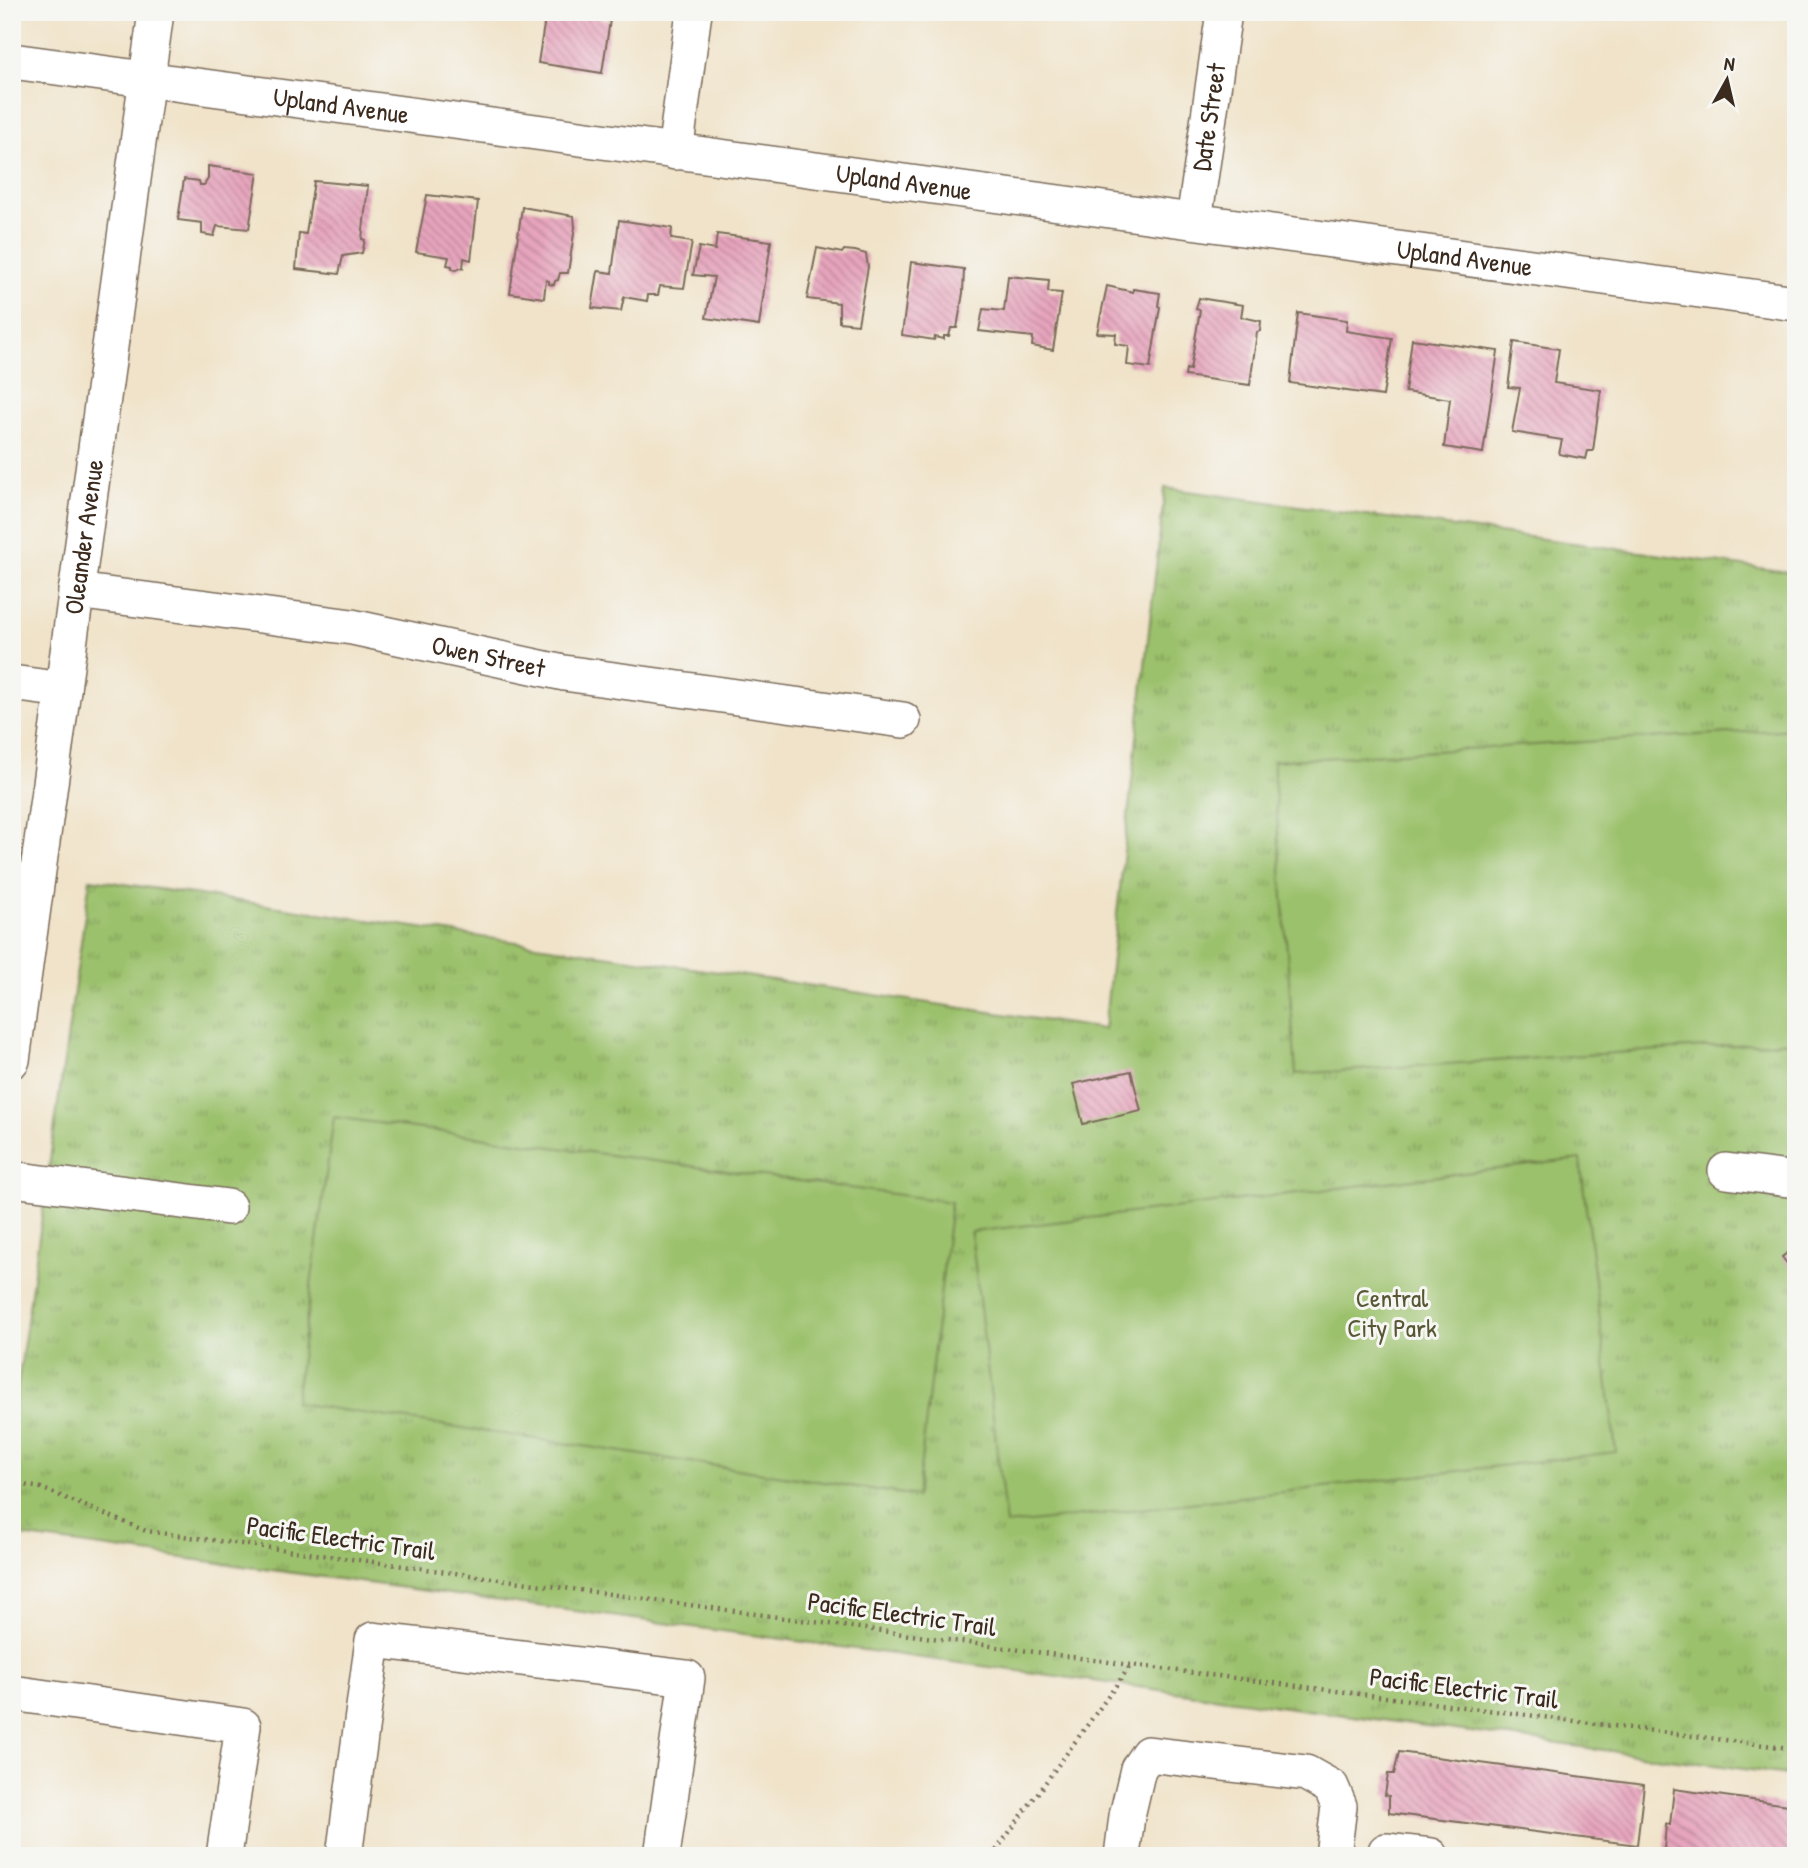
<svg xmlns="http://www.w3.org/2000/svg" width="1808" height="1868" font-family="'Patrick Hand',sans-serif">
<defs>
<pattern id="park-tufts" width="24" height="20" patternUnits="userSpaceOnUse" patternTransform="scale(1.75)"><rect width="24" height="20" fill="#9bc16c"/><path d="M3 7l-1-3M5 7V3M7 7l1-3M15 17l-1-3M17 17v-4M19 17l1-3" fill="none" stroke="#809d58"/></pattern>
<pattern id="building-back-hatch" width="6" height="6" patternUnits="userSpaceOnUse" patternTransform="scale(1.75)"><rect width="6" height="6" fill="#e7a4bd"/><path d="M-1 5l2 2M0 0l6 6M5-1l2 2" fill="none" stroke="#bc8699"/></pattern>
</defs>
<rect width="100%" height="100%" fill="#f6f6f2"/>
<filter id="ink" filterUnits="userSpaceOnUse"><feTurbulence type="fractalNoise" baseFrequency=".0143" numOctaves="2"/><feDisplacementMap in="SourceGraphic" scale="14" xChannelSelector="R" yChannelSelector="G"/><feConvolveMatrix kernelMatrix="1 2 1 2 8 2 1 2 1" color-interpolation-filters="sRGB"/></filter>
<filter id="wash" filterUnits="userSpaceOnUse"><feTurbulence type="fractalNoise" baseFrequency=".00686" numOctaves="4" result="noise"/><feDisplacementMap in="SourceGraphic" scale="28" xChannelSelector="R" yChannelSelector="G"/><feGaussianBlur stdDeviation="1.57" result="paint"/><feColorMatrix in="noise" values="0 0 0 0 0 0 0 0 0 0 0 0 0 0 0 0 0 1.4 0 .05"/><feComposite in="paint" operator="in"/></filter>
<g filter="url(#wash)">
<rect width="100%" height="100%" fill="#f0e3c9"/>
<path fill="url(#park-tufts)" stroke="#6b7645" stroke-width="2" d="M1165,488l631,85v1203l-1784,-241v-109l78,-547 1014,150z"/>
<path fill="#9bc16c" stroke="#6b7645" stroke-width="2" d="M1796,729v312l-500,33 -23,-313z
M334,1117l617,85 -34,294 -622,-93z
M1580,1159l36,293 -610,73 -35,-293z"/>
<g id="blocks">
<path fill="url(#building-back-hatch)" d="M546,12h15l49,8 -8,53 -64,-10z
M208,166l50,7 -9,56 -32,-3 -3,10 -12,-2v-11l-24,-3 6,-41 15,2 1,4h4l4,-6z
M314,181l54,5 -6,53 3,1 -3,13 -19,3 -4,18 -43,-5 3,-36 7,1z
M427,195l51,6 -7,59 -7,-2 -1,10h-4l-2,2 -5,-1v-3l-5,-1 2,-8 -33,-5z
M522,207l52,9 1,11 -7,46h-8l-2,7 -3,1 -1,4 -5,-1v-3l-3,-1 -2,18 -34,-5z
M619,220l53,8 -1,11 21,3 -8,46 -24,-2 -2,9h-10l-1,6 -23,-4 -3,14 -29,-3 6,-37 14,2z
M717,234l54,7 -12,85 -53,-8 8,-41 -21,-2 6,-28 16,3z
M817,248l25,5 2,-3 11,1 11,3 2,13 -10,57 -19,-2v-19l-32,-4z
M911,262l53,7 -1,24 -6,35h-6l-2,8h-5v3l-9,-2 -1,3 -32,-5z
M1008,276l41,4 -1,12 14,1 -9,57 -21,-4 1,-9 -54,-6 4,-22 21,2z
M1107,286l26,6v-3l27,4 -2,13 2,1 -10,61 -23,-3 2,-19 -14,-2 1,-10 -19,-1z
M1199,298l44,7 -2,12 20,4 -1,10 -3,1 -7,53 -65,-9 1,-7 4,1 10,-60 -4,-1z
M1298,313l49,7 -1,11 46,7 -9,58 -93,-13z
M1412,339l86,12 -15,102 -39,-6 6,-48 -45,-7z
M1514,342l45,7 -5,34 47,7 -8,61h-5l-2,8 -27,-5 3,-14 -50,-8 8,-44 -12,-1z
M1131,1071l10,40 -58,13 -10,-40z
M1796,1246v29l-14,-18z
M1399,1752l245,33 -7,60 -248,-32v-17l-4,-1 3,-21h6z
M1674,1789l122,17v50h-86l-46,-6 2,-26 4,1z"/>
</g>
</g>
<g filter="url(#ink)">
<use href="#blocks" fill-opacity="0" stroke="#7a6b5a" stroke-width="2"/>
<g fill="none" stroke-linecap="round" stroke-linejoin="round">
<defs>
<g id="minor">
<path id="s1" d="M12,61l1784,242"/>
<path d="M675,152l19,-140"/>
<path id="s2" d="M1194,221l30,-209"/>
<path id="s3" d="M76,591l276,36 212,46 339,47"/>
<path d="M12,683l51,7"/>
<path id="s4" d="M12,1060l144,-1048"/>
<path d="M1726,1171l70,9"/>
<path d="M12,1179l216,28"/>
<path d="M12,1693l231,33 -19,130"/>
<path d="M1386,1851l45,5"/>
<path d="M344,1856l29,-216 314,38 -25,178"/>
<path d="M1122,1856l5,-40 11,-47 10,-15 158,19 25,14 8,19 -6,50"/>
</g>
</defs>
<use href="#minor" stroke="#7a6b5a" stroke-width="38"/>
<path stroke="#7a6b5a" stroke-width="4.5" stroke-dasharray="2 5" stroke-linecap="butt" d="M12,1483l29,5 105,43 985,134 665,84
M992,1856l139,-191"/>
<use href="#minor" stroke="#fff" stroke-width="35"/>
</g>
</g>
<g text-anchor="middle" stroke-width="6" stroke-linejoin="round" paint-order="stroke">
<g font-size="26" fill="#3b2a1e" stroke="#f6f6f2">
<text dy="9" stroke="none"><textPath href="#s1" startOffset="332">Upland Avenue</textPath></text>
<text dy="9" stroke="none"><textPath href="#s2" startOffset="105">Date Street</textPath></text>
<text dy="9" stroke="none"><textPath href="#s1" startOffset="900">Upland Avenue</textPath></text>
<text dy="9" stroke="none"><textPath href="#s1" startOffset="1466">Upland Avenue</textPath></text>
<text dy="9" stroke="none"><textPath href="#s4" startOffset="528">Oleander Avenue</textPath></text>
<text dy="9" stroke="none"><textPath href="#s3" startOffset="418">Owen Street</textPath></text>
<text transform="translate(341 1538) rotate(8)" y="9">Pacific Electric Trail</text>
<text transform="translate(902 1614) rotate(8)" y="9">Pacific Electric Trail</text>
<text transform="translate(1464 1688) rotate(7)" y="9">Pacific Electric Trail</text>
</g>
<g font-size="26" fill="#585735" stroke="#f6f6f2">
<text x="1392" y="1307">Central<tspan x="1392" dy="30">City Park</tspan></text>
</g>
</g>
<rect width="1808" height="1868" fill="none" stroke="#f6f6f2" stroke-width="42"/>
<g transform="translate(1727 80) rotate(8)" stroke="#f6f6f2" stroke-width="5" paint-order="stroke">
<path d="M0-5L12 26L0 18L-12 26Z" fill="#3b2a1e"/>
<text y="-10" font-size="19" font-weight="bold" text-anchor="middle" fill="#3b2a1e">N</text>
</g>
</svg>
